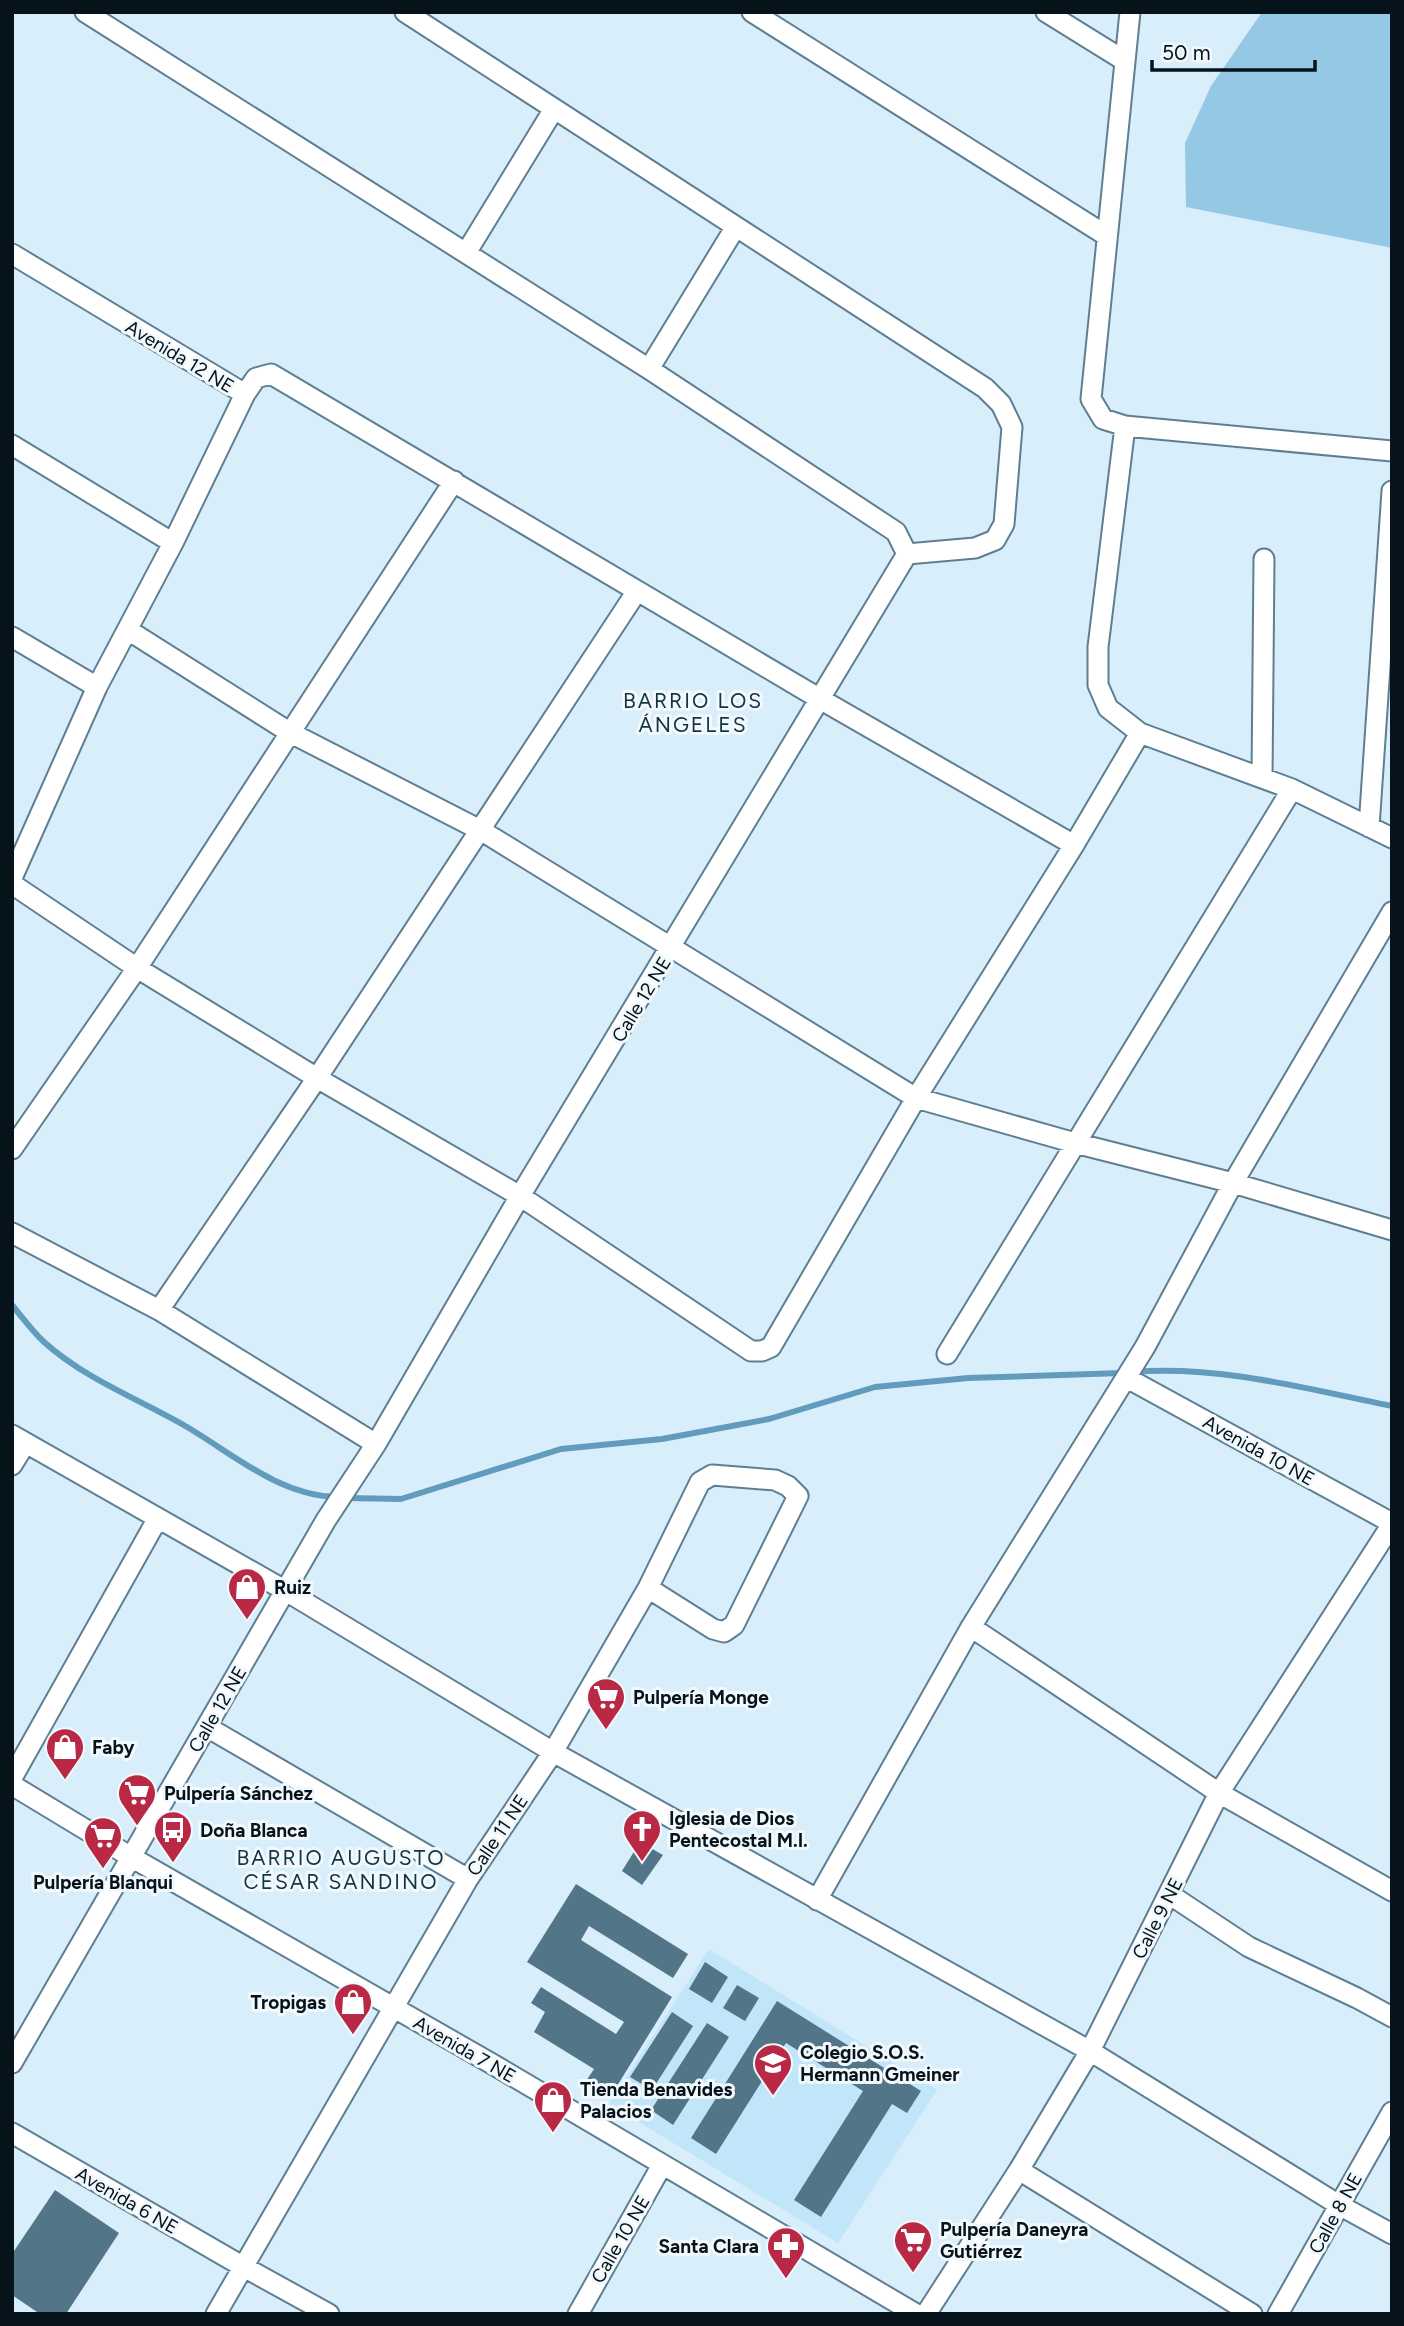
<svg xmlns="http://www.w3.org/2000/svg" width="1404" height="2326" font-family="Figtree,sans-serif">
<rect width="100%" height="100%" fill="#d8eefb"/>
<path fill="#c1e5f9" d="M709,1949l228,141 -99,153 -229,-139z"/>
<path fill="#95c8e5" d="M1262,12h130v236l-206,-41 -1,-64 26,-57z"/>
<g fill="none" stroke-linecap="round" stroke-linejoin="round">
<path stroke="#629cbd" stroke-width="6" d="M12,1305c10,12 20,26 32,37 40,36 92,56 138,82 49,28 95,71 154,73
M1133,1372c87,-7 174,17 259,34
M347,1498l54,1 160,-50 101,-10 107,-20 106,-32 93,-9 154,-5"/>
</g>
<path fill="#537588" d="M640,1842l23,13 -21,30 -20,-14z
M576,1884l112,70 -15,24 -84,-52 -8,14 91,57 -63,102 -25,-15 10,-15 -60,-37 11,-20 -14,-9 10,-16 75,47 8,-12 -97,-60z
M705,1962l23,15 -16,26 -23,-14z
M737,1985l22,13 -14,23 -22,-13z
M777,2001l144,90 -14,22 -15,-9 -71,113 -27,-17 69,-109 -77,-48 -70,111 -25,-16z
M672,2012l21,14 -41,64 -22,-13z
M707,2023l22,14 -56,88 -22,-15z
M55,2190l64,43 -53,81h-26l-28,-19v-41z"/>
<g fill="none" stroke-linecap="round" stroke-linejoin="round">
<defs>
<path id="street" d="M85,12l564,357 247,163 11,22
M405,12l580,376 16,16 11,23 -8,97 -9,16 -20,8 -68,6
M752,12l355,224
M1046,12l79,49
M1130,12l-39,387 12,20 22,7 267,25
M466,253l88,-144
M12,254l233,140
M649,369l86,-141
M1125,426l-27,221v38l10,23 32,25 152,56 100,49
M12,445l161,98
M128,630l161,102 193,99 434,267 159,45 158,40 159,47
M12,637l85,50
M1262,778l2,-219
M1369,827l23,-336
M12,878l85,-191 76,-144 72,-149 11,-16 15,-4 549,325 254,146
M12,884l125,84 180,110 203,118 231,155h11l9,-4 145,-249 158,-253 66,-112
M12,1149l125,-181 317,-487
M12,1233l147,77 217,134
M159,1310l158,-232 320,-487
M947,1354l345,-565
M1127,1378l265,145
M12,1435l274,156 267,161 537,299 249,154 53,29
M12,1465l13,-21
M971,1627l248,166 173,98
M207,1727l261,152
M12,1778l146,-260
M12,1785l119,72 363,208 422,249
M1169,1894l80,53 108,51 35,19
M817,1900l154,-273 174,-280 88,-164 159,-271
M12,2063l314,-543 50,-76 144,-248 387,-642
M12,2133l230,133 87,48
M1019,2170l233,144
M216,2314l252,-435 85,-127 95,-164 52,-106 12,-7 63,5 13,6 10,10 -64,129 -10,7 -11,-3 -65,-41
M578,2314l84,-149
M926,2314l93,-144 71,-119 129,-258 173,-269
M1278,2314l114,-202"/>
</defs>
<use href="#street" stroke="#5e7f93" stroke-width="23"/>
<use href="#street" stroke="#fff" stroke-width="19"/>
</g>
<defs>
<symbol id="shop-pin" viewBox="-11 -11 22 30"><path d="M0 17L-7.5 6A9.5 9.5 0 1 1 7.5 6Z" fill="#b92845" stroke="#f2f9fd"/><path d="M-5-2.5h2.3a2.7 3.5 0 0 1 5.4 0H5L5.5 6h-11ZM-1.5-2.5h3a1.5 2.3 0 0 0-3 0Z" fill="#fff"/></symbol>
<symbol id="supermarket-pin" viewBox="-11 -11 22 30"><path d="M0 17L-7.5 6A9.5 9.5 0 1 1 7.5 6Z" fill="#b92845" stroke="#f2f9fd"/><path d="M-6-5.5h2.5l.6 2H6L4.5 2H-2.5L-4.4-4H-6ZM-1.5 3.2a1.3 1.3 0 1 0 .1 0ZM3 3.2a1.3 1.3 0 1 0 .1 0Z" fill="#fff"/></symbol>
<symbol id="church-pin" viewBox="-11 -11 22 30"><path d="M0 17L-7.5 6A9.5 9.5 0 1 1 7.5 6Z" fill="#b92845" stroke="#f2f9fd"/><path d="M-1.2-6h2.4v3.5h3.3v2.4h-3.3V6h-2.4V-.1h-3.3v-2.4h3.3Z" fill="#fff"/></symbol>
<symbol id="bus-pin" viewBox="-11 -11 22 30"><path d="M0 17L-7.5 6A9.5 9.5 0 1 1 7.5 6Z" fill="#b92845" stroke="#f2f9fd"/><path d="M-5-6H5V4H4V6H2V4H-2V6H-4V4H-5ZM-3.5-4V0h7V-4ZM-3.5 1.2v1.5H-2V1.2ZM2 1.2v1.5H3.5V1.2Z" fill="#fff"/></symbol>
<symbol id="school-pin" viewBox="-11 -11 22 30"><path d="M0 17L-7.5 6A9.5 9.5 0 1 1 7.5 6Z" fill="#b92845" stroke="#f2f9fd"/><path d="M0-5L7-2L0 1L-7-2ZM-4 1L0 2.5L4 1V4Q0 6-4 4Z" fill="#fff"/></symbol>
<symbol id="pharmacy-pin" viewBox="-11 -11 22 30"><path d="M0 17L-7.5 6A9.5 9.5 0 1 1 7.5 6Z" fill="#b92845" stroke="#f2f9fd"/><path d="M-2-6h4v4h4v4h-4v4h-4v-4h-4v-4h4Z" fill="#fff"/></symbol>
</defs>
<g fill-rule="evenodd">
<use href="#shop-pin" x="225" y="1565" width="44" height="60"/>
<use href="#supermarket-pin" x="584" y="1675" width="44" height="60"/>
<use href="#shop-pin" x="43" y="1725" width="44" height="60"/>
<use href="#supermarket-pin" x="115" y="1771" width="44" height="60"/>
<use href="#church-pin" x="620" y="1807" width="44" height="60"/>
<use href="#bus-pin" x="151" y="1808" width="44" height="60"/>
<use href="#supermarket-pin" x="81" y="1814" width="44" height="60"/>
<use href="#shop-pin" x="331" y="1980" width="44" height="60"/>
<use href="#school-pin" x="751" y="2041" width="44" height="60"/>
<use href="#shop-pin" x="531" y="2078" width="44" height="60"/>
<use href="#supermarket-pin" x="891" y="2218" width="44" height="60"/>
<use href="#pharmacy-pin" x="764" y="2224" width="44" height="60"/>
</g>
<g text-anchor="middle" stroke-width="6" stroke-linejoin="round" paint-order="stroke">
<g font-size="19" fill="#06131a" stroke="#f2f9fd">
<text transform="translate(180 356) rotate(31)" y="7">Avenida 12 NE</text>
<text transform="translate(641 999) rotate(-59)" y="7">Calle 12 NE</text>
<text transform="translate(1259 1450) rotate(29)" y="7">Avenida 10 NE</text>
<text transform="translate(217 1709) rotate(-60)" y="7">Calle 12 NE</text>
<text transform="translate(497 1835) rotate(-56)" y="7">Calle 11 NE</text>
<text transform="translate(1157 1918) rotate(-63)" y="7">Calle 9 NE</text>
<text transform="translate(465 2049) rotate(30)" y="7">Avenida 7 NE</text>
<text transform="translate(127 2200) rotate(30)" y="7">Avenida 6 NE</text>
<text transform="translate(1335 2213) rotate(-61)" y="7">Calle 8 NE</text>
<text transform="translate(620 2239) rotate(-60)" y="7">Calle 10 NE</text>
</g>
<g font-size="19" font-weight="bold" fill="#06131a" stroke="#f2f9fd" text-anchor="start">
<text x="274" y="1594">Ruiz</text>
<text x="633" y="1704">Pulpería Monge</text>
<text x="92" y="1754">Faby</text>
<text x="164" y="1800">Pulpería Sánchez</text>
<text x="669" y="1825">Iglesia de Dios<tspan x="669" dy="22">Pentecostal M.I.</tspan></text>
<text x="200" y="1837">Doña Blanca</text>
<text x="103" y="1889" text-anchor="middle">Pulpería Blanqui</text>
<text x="326" y="2009" text-anchor="end">Tropigas</text>
<text x="800" y="2059">Colegio S.O.S.<tspan x="800" dy="22">Hermann Gmeiner</tspan></text>
<text x="580" y="2096">Tienda Benavides<tspan x="580" dy="22">Palacios</tspan></text>
<text x="940" y="2236">Pulpería Daneyra<tspan x="940" dy="22">Gutiérrez</tspan></text>
<text x="759" y="2253" text-anchor="end">Santa Clara</text>
</g>
<g font-size="21" letter-spacing="2" fill="#133445" stroke="#f2f9fd">
<text x="693" y="708">BARRIO LOS<tspan x="693" dy="24">ÁNGELES</tspan></text>
<text x="341" y="1865">BARRIO AUGUSTO<tspan x="341" dy="24">CÉSAR SANDINO</tspan></text>
</g>
</g>
<rect width="1404" height="2326" fill="none" stroke="#06131a" stroke-width="28"/>
<path d="M1152 60v10h163v-10" fill="none" stroke="#06131a" stroke-width="3.5"/>
<text x="1162" y="60" font-size="21" fill="#06131a" stroke="#f2f9fd" stroke-width="5" paint-order="stroke">50 m</text>
</svg>
